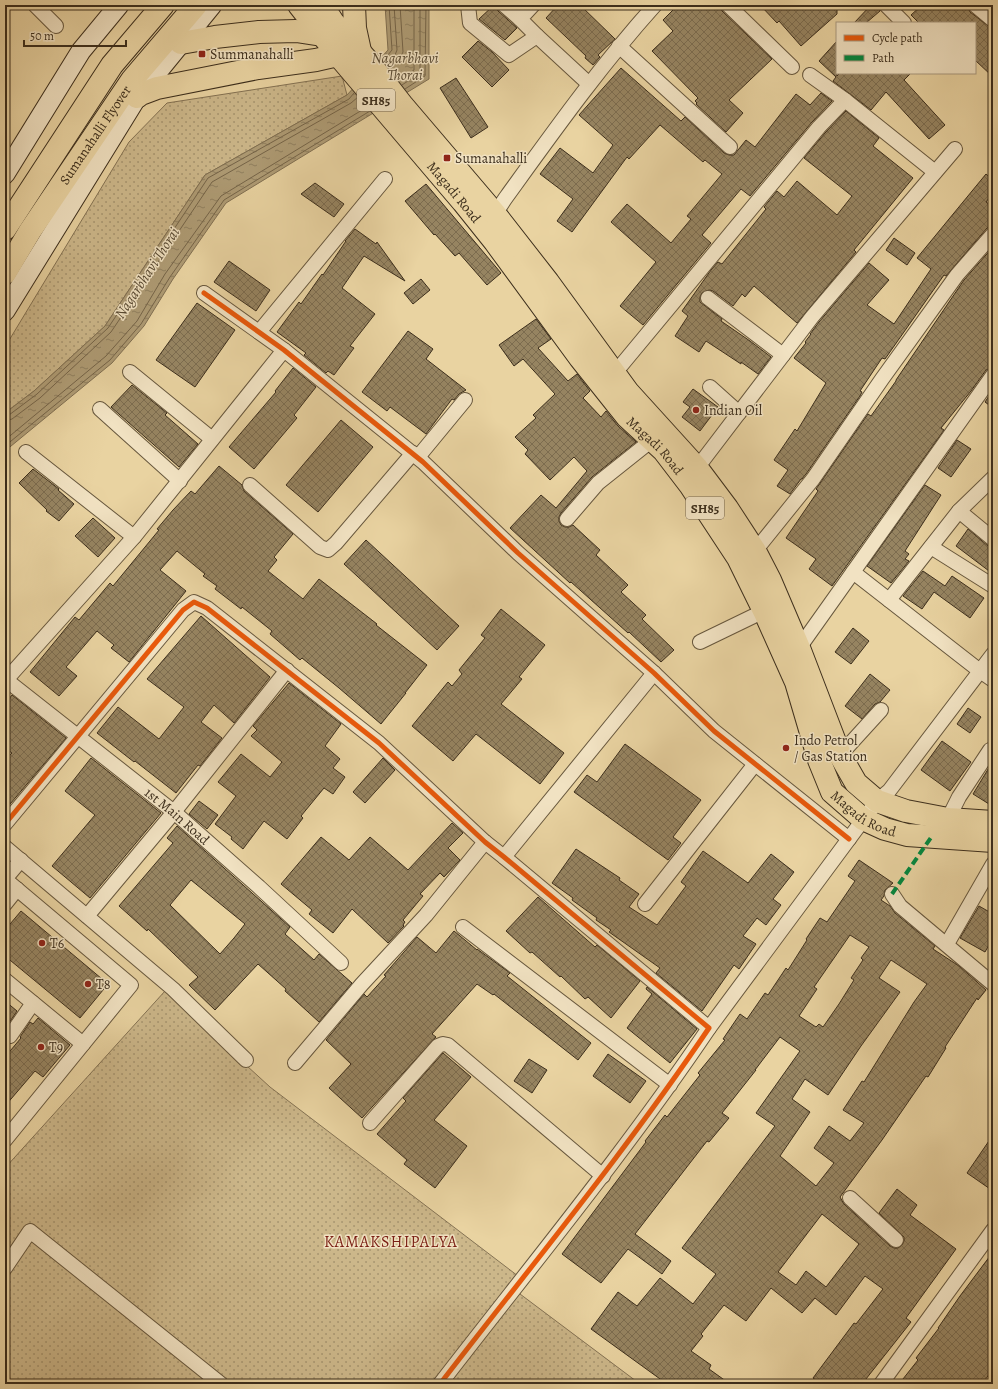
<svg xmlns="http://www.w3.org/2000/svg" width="998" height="1389" font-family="Alegreya,serif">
<defs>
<pattern id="grass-dots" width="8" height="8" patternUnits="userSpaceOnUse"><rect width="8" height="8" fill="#ccb78a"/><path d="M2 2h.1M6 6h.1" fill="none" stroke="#a79570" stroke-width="1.8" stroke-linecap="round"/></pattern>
<pattern id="water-ripples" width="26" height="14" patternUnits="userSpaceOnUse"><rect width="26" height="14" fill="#ae9b74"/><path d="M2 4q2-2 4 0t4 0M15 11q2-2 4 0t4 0" fill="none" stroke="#8f7f5e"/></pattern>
<pattern id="building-cross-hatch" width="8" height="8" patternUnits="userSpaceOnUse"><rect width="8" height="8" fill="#968461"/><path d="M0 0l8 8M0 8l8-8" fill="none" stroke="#7c6c4f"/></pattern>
</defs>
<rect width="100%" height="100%" fill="#e9d3a1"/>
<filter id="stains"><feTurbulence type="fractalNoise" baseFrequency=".005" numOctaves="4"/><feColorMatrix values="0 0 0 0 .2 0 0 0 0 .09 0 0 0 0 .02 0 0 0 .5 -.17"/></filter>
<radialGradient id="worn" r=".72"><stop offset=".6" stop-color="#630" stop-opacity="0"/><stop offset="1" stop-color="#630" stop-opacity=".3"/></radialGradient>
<path fill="url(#grass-dots)" stroke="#847253" d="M342,76l5,19 -142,80 -100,151 -71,65 -29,22v-66l124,-205 38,-39z
M165,991l105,96 248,189 2,18 120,90h-635v-216z"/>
<path fill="url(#water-ripples)" stroke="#806f51" d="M385,5h44v74l-203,124 -53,76 -29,47 -32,37 -107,88v-38l29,-22 71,-65 100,-151 142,-80 41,-45z"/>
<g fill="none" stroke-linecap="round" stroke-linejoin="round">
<path stroke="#756448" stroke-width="1" d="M383,61l9,-11 -3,-45
M386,65l9,-10 2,-5 -3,-45
M390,70l10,-12 3,-6 -3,-47
M398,81l16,-11v-65
M402,85l18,-12v-68
M405,89l20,-13 1,-71
M5,416l4,-1 28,-21 71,-66 100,-150 141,-79 5,-6
M5,421l7,-2 28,-21 71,-66 101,-150 139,-79 7,-6
M5,440l101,-84 31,-35 28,-47 56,-78 146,-89
M5,446l105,-86 31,-36 29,-47 54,-77 146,-89"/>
</g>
<path fill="url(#building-cross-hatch)" stroke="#3c2e1c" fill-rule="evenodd" d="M494,5l2,1 2,5 19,17 -12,12 -26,-21z
M558,5h22l35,34 -17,16 2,2 -7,8 -8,-7 1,-2 -40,-38z
M678,5h42l2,6 50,48 -43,41 14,13 -17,19 -30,-28 1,-1 -2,-2 3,-3 -46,-47 21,-20 -10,-11z
M760,5h77v9l-36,32 -22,-25 -2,2z
M871,5h7l2,6 -14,12h-12z
M922,5h45l3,7 21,16 2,2v47l-18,-17v-37h-56l-8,-8z
M478,41l14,11 17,18 -17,17 -30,-30z
M837,41v35l3,-3h71l-7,7 41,45 -16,14 -43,-47 -15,18 -38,-29 3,-4 -17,-16z
M621,68l60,53 4,-4 39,36 5,2h5l12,-15 9,7 41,-53 14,11 11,-12 11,8 -20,21 -62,74 -9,-7 -39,46 9,8 -68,82 -23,-19 36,-44 -45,-40 16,-18 44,39 20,-24 -4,-3 35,-42 -17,-14 -2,2 -43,-37 -31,34 -2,-2 -55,75 -15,-11 16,-22 -33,-25 20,-26 33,25 20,-28 -34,-30z
M456,78l32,49 -17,11 -31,-50z
M846,111l33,27 -6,8 40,32 -59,72 2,2 -59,71 -43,-37 -9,11 -3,-3 -9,12 -20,-15 -4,-1 -7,3 -2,4v5l22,17 -1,2 29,20 21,16 -13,17 -17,-12v2l-35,-23 -7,11 -24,-16 13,-20 -6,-5 29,-41 7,-8 4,2 44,-55 -2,-2 13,-16 7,6 13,-16 40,34 15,-19 -48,-38 21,-25z
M986,174l7,6v13l-7,9 7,5v19l-6,2 -41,48 -2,-1 -59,84 -3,-1 -22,33 2,1 -2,4 -54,78 -4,5h-1l-11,15 -13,-8 11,-16 -14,-10 21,-31 2,2 29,-48 -32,-25 12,-15 -1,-1 6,-8h-1l9,-12 50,-59 20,17 -22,25 27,19 37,-55 -14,-11z
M315,183l29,21 -10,13 -33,-23z
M426,184l75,89 -14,12 -28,-32 -4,3 -20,-22 -1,1 -29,-34z
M355,229l21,15 1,-2 28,39 -41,-25 -22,32 33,26 -25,32 4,2 -20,27 -6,-4 -2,2 -22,-18 2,-2 -29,-21 22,-30 2,2 21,-30 1,1 23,-34h-1z
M894,238l21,15 -8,12 -21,-15z
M993,247v120l-7,3 -15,21 -30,37 3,2 -112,156 -23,-17 7,-10 -30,-21 32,-47 -2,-2 52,-75 3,2 25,-35v-1l68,-100z
M229,261l41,29 -14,21 -42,-29z
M421,279l9,11 -17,14 -9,-11z
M197,303l38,27 -40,57 -39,-27z
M536,319l15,20 -13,9 30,33 9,-7 13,17 -7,7 18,19 5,-6 12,15 18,16 -44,35 -31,36 -2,4v4l2,4 4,2h4l4,-2 27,25 -4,5 32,30 -7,7 25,23 -4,4 32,31 -13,12 -32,-30 -1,1 -57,-51 -1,1 -60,-55 31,-33 15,13 31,-37 -13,-14 -24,23 -25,-26 3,-4 -13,-13 21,-19 -3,-3 22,-21 -32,-35 -9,7 -15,-21z
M408,331l25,18 -7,10 40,31 -7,4 -5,6 -2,-1 -26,35 -36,-27 -3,4 -25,-19z
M293,368l23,19 -22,28 3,3 -43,51 -25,-22 47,-55 -1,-1z
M132,385l35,28 -2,2 33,29 -19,23 -68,-60z
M693,389l25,18 -18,24 -18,-14 8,-10 -7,-5z
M993,390v18l-8,-6z
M341,420l32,27 -55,65 -32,-27z
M957,440l14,9 -20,28 -13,-9z
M219,466l23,19 2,6 49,43 -19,23 3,3 -9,11 35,28 16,-20 58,45 -1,1 51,40 -22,28h1l-25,31 -42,-36 -37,-30 -2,2 -30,-26 2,-3 -30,-24 -1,2 -26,-20 2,-3 -14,-10 2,-2 -28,-23 -17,19 26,21 -57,71 -18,-14 3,-3 -17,-14 -31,36 11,9 -18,20 -29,-24 45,-55 4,3 31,-37 3,3 46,-56 -2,-1 16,-19 18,-19 4,3z
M33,469l26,20 -1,1 16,14 -15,17 -13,-10 1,-1 -28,-27z
M925,485l16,10 -36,56 4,3 -4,5 4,2 -18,22 -24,-17z
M93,518l22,20 -17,19 -23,-21z
M968,529l20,17 5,1v27l-37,-28z
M366,540l93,86 -22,24 -93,-86z
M923,571l22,15 7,-10 32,22 -14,20 -36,-26 -12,17 -19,-13z
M501,609l44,36 -26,32 3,2 -21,25 63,49 -24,31 -64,-50 -23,27 -41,-35 36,-44 4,4 10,-12 -3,-4 26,-32 -4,-3z
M201,616l69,61 -36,46 -20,-18 -13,17 21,16 -22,28 -2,-1 -22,28 -41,-32 -1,1 -37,-29 21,-26 41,32 25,-32 -37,-28z
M853,628l16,13 -18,23 -16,-12z
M870,674l20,16 -10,12 -5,2 -13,15 -17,-13z
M289,683l52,41 -16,22 15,13 -7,9 12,9 -12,17 -9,-6 -23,28 2,2 -16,21 -23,-18 -21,28 -12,-10 1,-2 -17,-13 21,-28 -18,-14 23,-28 29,23 12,-15 -31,-26 6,-6 -4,-4z
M12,695l54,43 -61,72v-50l7,-7 -7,-5v-44z
M968,708l13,9 -11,16 -13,-9z
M942,741l29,21 -21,29 -29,-21z
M625,744l76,56 -28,37 8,6 -13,17 -94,-68 13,-17 10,7z
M91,758l70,55 -71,85 -38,-32 43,-51 -30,-24z
M383,758l12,12 -30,33 -12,-11z
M993,761v36l-4,7 -16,-10z
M199,801l19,14 -11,14 -18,-15z
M452,823l11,10 -15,15 12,12 -16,17 -4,-4 -20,21 3,2 -20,24 2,2 -2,3 1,1 -16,17 -36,-34 -19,24 -24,-19 3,-4 -31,-26 40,-47 28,23 21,-23 38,33z
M177,826l113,101 -5,7 29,26 5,-6 33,29 -33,39 -34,-31 1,-2 -28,-25 -43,46 -26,-25 9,-8 -50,-48 -1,2 -28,-25 54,-63 -6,-5zM191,880l54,44 -11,14 -14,16 -50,-49z
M576,849l44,29 -1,2 20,14 -10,13 28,18 29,-39 -5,-4 22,-31 45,32 23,-29 23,18 -21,27 8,6 -15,20 -9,-7 -14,18 13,8 -17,25 -5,-4 -32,46 -46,-38 4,-5 -51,-36 2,-2 -15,-10 1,-2 -25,-18 1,-2 -21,-15z
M859,860l34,23 -8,7 -1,6 -3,4 9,6 5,7 40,33 -2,3 26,17 27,24 -8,10 -1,-2 -32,49 1,1 -18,29 -2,-1 -44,64 -42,57 4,7 46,42 4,2h4l4,-3 2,-4v-4l-25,-24 18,-24 20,16 -7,10 46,34 -50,69 5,4 -49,62h-41l-8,-6 41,-55 2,1 27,-35 -18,-13 -29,39 -21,-17 -13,15 -31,-25 -25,33 -22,-16 -23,29 2,2 -12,15 20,14 -2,4 21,15h-63l-76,-55 27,-37 19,14 23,-28 33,26 23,-30 -34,-26 93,-122 -19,-13 44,-62 -20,-14 -25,33h1l-34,43 7,5 -20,24 -2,-1 -72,93 36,27 -9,13 -34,-25 -27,34 -39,-29 84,-112 -1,-1 20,-26 2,2 33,-42 -2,-2 27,-33 -2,-1 17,-25 7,5 18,-26 3,2 18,-27 2,2 19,-30 -1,-1 14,-21 7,4 28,-41 -7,-5zM850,935l19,12 -8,11 2,2 -12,18 3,2 -15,24 -16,23 -4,-3 -3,3 -17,-11 18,-27 -3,-2zM891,960l36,24 -13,18 -50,80 -2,-1 -19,29 21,13 -14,18 -21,-15 -15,22 20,15 -18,23 -36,-30 30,-44 -18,-13 13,-20 23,16 33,-49 39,-54 -21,-14zM822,1214l37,30 -33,43 -20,-16 -10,14 -18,-13z
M538,897l57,50 2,-2 43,36 -29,37 -23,-21 -3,2 -24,-23 -1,1 -28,-25 -2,1 -24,-22z
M979,906l14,8v24l-8,14 -25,-14z
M21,911l87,73 -28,34 -75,-62v-26z
M454,931l23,19v-1l33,24 -3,3 84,67 -13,17 -84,-66 -1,1 -16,-11 -45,50 4,3 -74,81 -33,-30 22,-24 -25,-24 38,-46 3,3 19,-21 -2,-1 33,-38 19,16z
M647,987l50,42 -27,34 -43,-35 25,-34 -6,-5z
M5,1001l12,10 -10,15 -2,-2z
M38,1018l32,27 -27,32 -8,-6 -30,35v-49l16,-19 -1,-1 10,-15 3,2z
M443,1053l28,24 -37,43 33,26 -32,42 -31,-24 3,-4 -30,-26 29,-33 -3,-3z
M608,1054l38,27 -16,22 -37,-27z
M529,1059l18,11 -15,23 -18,-12z
M993,1135v56l-26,-18z
M993,1252v117l-11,15h-83l19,-24 -2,-2 23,-30h-1l22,-32z"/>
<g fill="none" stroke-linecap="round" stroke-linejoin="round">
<defs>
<g id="street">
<path d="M35,5l21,21"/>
<path d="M468,5l2,18 39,32 28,-19 52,48"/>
<path d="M504,5l16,14"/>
<path d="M533,5l-13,14 17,17"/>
<path d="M728,5l64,62"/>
<path d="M886,5l18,18"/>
<path d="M975,5l18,15"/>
<path d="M619,46l111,101"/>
<path d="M810,75l35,25"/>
<path d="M492,219c5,-7 9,-15 15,-23 47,-65 94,-131 148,-191"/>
<path d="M204,293l80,57 139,112 95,91 136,120 60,58 135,108"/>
<path d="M708,298l75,57"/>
<path d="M259,332l126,-153"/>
<path d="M130,372l82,67"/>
<path d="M614,374l205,-247 26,-27 90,72"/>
<path d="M710,387l29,26"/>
<path d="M100,409l80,72"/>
<path d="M26,452l108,85"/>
<path d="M418,457l47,-57"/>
<path d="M697,468l115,-151 143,-168"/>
<path d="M250,485l70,62 8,3 8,-7 77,-90"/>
<path d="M959,511l34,28"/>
<path d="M567,519l31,-36 54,-43"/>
<path d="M931,547l62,39"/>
<path d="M755,551l58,-72 69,-100 75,-104 36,-41"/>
<path d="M853,572l127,99 13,9"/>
<path d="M889,600l70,-89 34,-33"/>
<path d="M700,642l64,-31"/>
<path d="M799,648l194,-273"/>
<path id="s1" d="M5,679l169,133 85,75 82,76"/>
<path d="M5,681l129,-144 150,-187"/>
<path d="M840,755l41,-45"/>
<path d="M948,819l11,-22 31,-47 3,-1"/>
<path d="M5,824l178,-214 11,-8 13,6 172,135 106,99 19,15 205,171c-83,123 -178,238 -269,356"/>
<path d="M5,847l168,142 73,71"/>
<path d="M504,857l150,-184"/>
<path d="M5,879l126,106 -126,155"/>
<path d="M5,879l16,-19"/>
<path d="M892,894l8,12 93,78"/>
<path d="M5,904l12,-15"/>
<path d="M645,904l110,-140"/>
<path d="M87,916l87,-104 113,-142"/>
<path d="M463,927l207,158"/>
<path d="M947,944l46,-80"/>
<path d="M5,980l78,64"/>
<path d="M709,1028l168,-227 12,-10 104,-137"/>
<path d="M10,1036l23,-33"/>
<path d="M295,1063l67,-79 64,-69 59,-73"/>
<path d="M370,1123l68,-77 5,-2 5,1 155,131"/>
<path d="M850,1198l46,42"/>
<path d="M5,1268l25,-37 191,153"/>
<path d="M881,1384l112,-154"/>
</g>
<path id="secondary" d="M5,174l76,-123 38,-46
M5,311l132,-214 75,-92"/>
<g id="primary">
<path id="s2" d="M299,5l39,50 125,147 32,40 85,116 47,59 37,34 26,34 48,73 28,57 30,67 23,78 13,32 31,27 22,10 22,6 86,6"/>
<path d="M322,5l11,17 35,39 35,45 92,108 53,68 80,110 69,76 30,40 28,43 15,29 29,68 41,107 16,28 21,18 29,10 42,8 45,3"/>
<path d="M354,5l1,23 5,23"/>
<path d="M181,43l34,-6 44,-5 37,-1 26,4"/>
<path d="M137,97l4,-3 16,-6 101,-20 58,-8 22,-5"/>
</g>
<g id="highway">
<path d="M5,229l107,-164 51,-60"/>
<path id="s3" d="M5,273l25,-42 102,-151 64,-75"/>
</g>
</defs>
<use href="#street" stroke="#67573d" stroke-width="16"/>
<use href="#secondary" stroke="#3c2e1c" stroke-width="21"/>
<use href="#primary" stroke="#3c2e1c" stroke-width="24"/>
<use href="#highway" stroke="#3c2e1c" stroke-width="24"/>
<use href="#street" stroke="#f1e2c2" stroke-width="14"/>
<use href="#secondary" stroke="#f1e2c2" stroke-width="19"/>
<use href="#primary" stroke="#e9d3a1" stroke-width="22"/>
<use href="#highway" stroke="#e9d3a1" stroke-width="22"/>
<path stroke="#00873e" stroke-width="4" stroke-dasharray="8 4" stroke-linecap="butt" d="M892,894l40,-58"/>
<defs>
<path id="cycleway" d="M204,293l80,57 139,112 95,91 136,120 60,58 135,108
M5,824l178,-214 11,-8 13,6 172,135 106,99 19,15 205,171c-83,123 -178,238 -269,356"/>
</defs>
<use href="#cycleway" stroke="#f1e2c2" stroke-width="8"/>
<use href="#cycleway" stroke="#e8590c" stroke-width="5"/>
</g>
<g fill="#8f2418" stroke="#f1e2c2" stroke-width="1.5">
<rect x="198" y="50" width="8" height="8" rx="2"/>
<rect x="443" y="154" width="8" height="8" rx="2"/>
<circle cx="696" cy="410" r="4"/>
<circle cx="786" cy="748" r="4"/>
<circle cx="42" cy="943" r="4"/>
<circle cx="88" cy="984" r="4"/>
<circle cx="41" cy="1047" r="4"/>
</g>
<g text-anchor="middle" stroke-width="3" stroke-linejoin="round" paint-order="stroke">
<g fill="#f1e2c2" stroke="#72644e" stroke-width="1">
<rect x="357" y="89" width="38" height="22" rx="3"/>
<rect x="686" y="497" width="38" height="22" rx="3"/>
</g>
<g font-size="13" font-weight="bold" fill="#3c2e1c">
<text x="376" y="105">SH85</text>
<text x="705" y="513">SH85</text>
</g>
<g font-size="14" fill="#3c2e1c" stroke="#f1e2c2" text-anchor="start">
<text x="210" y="59">Summanahalli</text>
<text x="455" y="163">Sumanahalli</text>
<text x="704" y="415">Indian Oil</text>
<text x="794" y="745">Indo Petrol<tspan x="794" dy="16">/ Gas Station</tspan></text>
<text x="50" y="948">T6</text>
<text x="96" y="989">T8</text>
<text x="49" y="1052">T9</text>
</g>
<g font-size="14" fill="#3c2e1c" stroke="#f1e2c2">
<text dy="5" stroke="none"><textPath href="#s3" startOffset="165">Sumanahalli Flyover</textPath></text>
<text dy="5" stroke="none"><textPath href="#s2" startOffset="243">Magadi Road</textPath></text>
<text dy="5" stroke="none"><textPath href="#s2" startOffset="567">Magadi Road</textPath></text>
<text dy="5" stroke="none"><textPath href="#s2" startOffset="999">Magadi Road</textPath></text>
<text dy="5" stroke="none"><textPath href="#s1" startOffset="220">1st Main Road</textPath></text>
</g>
<g font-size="15" font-style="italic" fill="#584932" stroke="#f1e2c2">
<text x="405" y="63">Nagarbhavi<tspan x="405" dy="17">Thorai</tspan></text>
<text transform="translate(147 273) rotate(-57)" y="5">Nagarbhavi Thorai</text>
</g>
<g font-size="16" letter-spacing="1" fill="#7a1f14" stroke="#f1e2c2">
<text x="391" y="1247">KAMAKSHIPALYA</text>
</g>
</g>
<rect width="998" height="1389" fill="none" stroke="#e9d3a1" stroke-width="20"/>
<rect x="6" y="6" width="986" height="1377" fill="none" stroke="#3c2e1c" stroke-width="2"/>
<rect x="10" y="10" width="978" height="1369" fill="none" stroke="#3c2e1c"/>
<rect x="836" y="22" width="140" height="52" fill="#f1e2c2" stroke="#a99a80"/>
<rect x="844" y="35" width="20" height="6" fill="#e8590c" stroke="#a99a80"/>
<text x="872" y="42" font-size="12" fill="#3c2e1c">Cycle path</text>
<rect x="844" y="55" width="20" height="6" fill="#00873e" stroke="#a99a80"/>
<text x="872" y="62" font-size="12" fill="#3c2e1c">Path</text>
<path d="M24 40v6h102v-6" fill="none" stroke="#3c2e1c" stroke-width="2"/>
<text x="30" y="40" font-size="12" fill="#3c2e1c" stroke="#f1e2c2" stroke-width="3" paint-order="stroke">50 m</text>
<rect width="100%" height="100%" filter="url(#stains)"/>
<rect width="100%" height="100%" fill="url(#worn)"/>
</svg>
